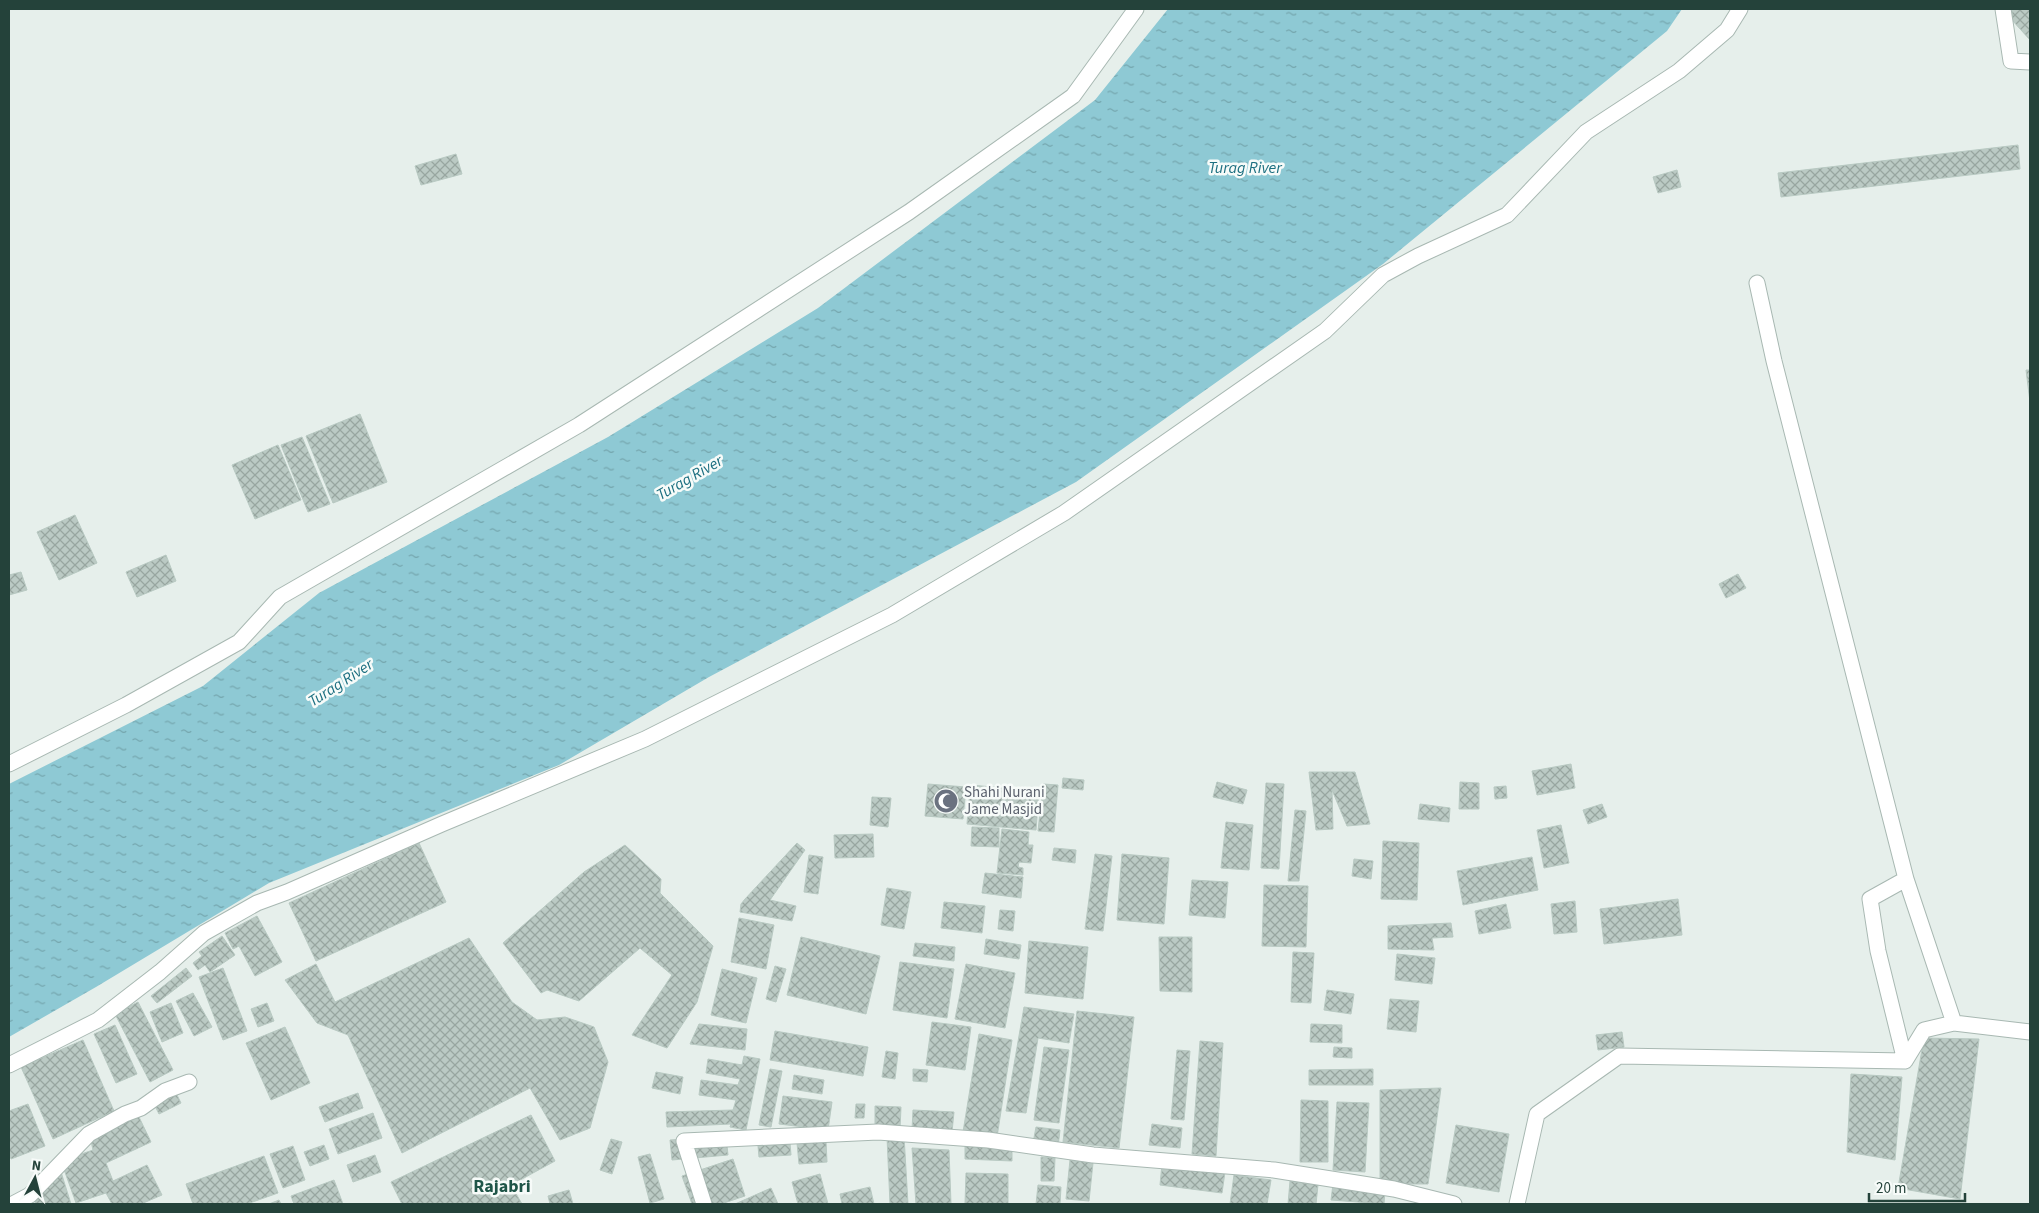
<svg xmlns="http://www.w3.org/2000/svg" width="2039" height="1213" font-family="'Source Sans 3',sans-serif">
<defs>
<pattern id="water-ripples" width="26" height="14" patternUnits="userSpaceOnUse" patternTransform="scale(1.25)"><rect width="26" height="14" fill="#8ec9d4"/><path d="M2 4q2-2 4 0t4 0M15 11q2-2 4 0t4 0" fill="none" stroke="#74a5ad"/></pattern>
<pattern id="building-cross-hatch" width="8" height="8" patternUnits="userSpaceOnUse" patternTransform="scale(1.25)"><rect width="8" height="8" fill="#bbcac4"/><path d="M0 0l8 8M0 8l8-8" fill="none" stroke="#98a6a0"/></pattern>
</defs>
<rect width="100%" height="100%" fill="#e6efeb"/>
<path fill="url(#water-ripples)" d="M1168,9h514l-15,22 -284,233 -307,218 -367,195 -150,88 -290,118 -173,104 -87,50v-253l194,-98 116,-93 289,-156 210,-129 277,-208z"/>
<path fill="url(#building-cross-hatch)" stroke="#b8c9c2" d="M2012,9h18v31l-18,-20z
M2018,145l2,24 -239,28 -3,-24z
M456,154l6,20 -41,11 -6,-19z
M1677,170l4,17 -23,6 -5,-16z
M2026,370h4v32z
M360,414l27,68 -54,21 -27,-67z
M302,437l28,67 -22,8 -27,-67z
M278,445l23,55 -46,19 -23,-54z
M75,515l22,48 -38,17 -22,-48z
M166,555l10,26 -39,16 -11,-25z
M21,572l6,18 -18,5v-20z
M1738,574l8,14 -20,10 -7,-14z
M1571,764l4,24 -38,7 -5,-24z
M1309,772h46l15,52 -23,2 -15,-36 1,39 -17,1z
M1063,778l21,2 -1,10 -21,-2z
M1217,782l30,8 -4,14 -30,-7z
M1460,782l19,1v26h-20z
M1266,783l18,1 -5,85 -18,-1z
M928,784l38,3 -3,32 -38,-3z
M1043,784l15,1 -4,47 -16,-1z
M970,785l69,6 -3,39 -69,-6z
M1506,786l1,12 -12,1 -1,-12z
M872,797l19,1 -3,29 -18,-2z
M1420,804l30,4 -1,14 -31,-3z
M1602,804l5,13 -19,7 -5,-14z
M1295,810l11,1 -7,70h-11z
M1226,822l27,3 -4,45 -28,-2z
M1561,825l8,38 -25,5 -7,-38z
M972,827l27,1v19l-28,-1z
M1002,829l27,3 -1,13h5l-2,18 -12,-1 -1,5 5,1v7l-26,-2z
M873,834l1,23 -39,1 -1,-23z
M1383,841l36,2 -2,57 -36,-1z
M419,843l27,59 -130,59 -27,-58z
M797,843l8,7 -35,50 26,6 -4,15 -52,-9 1,-8 4,-5z
M625,845l36,34 -1,14 53,53 -16,56 -30,46 -35,-13 40,-60 -32,-27 -61,53 -32,-11 -6,3 -38,-50 81,-71z
M1054,848l22,2 -1,13 -23,-3z
M1095,854l17,2 -9,75 -18,-2z
M1122,854l47,4 -5,66 -47,-4z
M809,855l14,2 -5,37 -14,-2z
M1532,857l6,33 -75,15 -6,-34z
M1354,859l19,2 -2,18 -19,-3z
M985,873l38,4 -2,21 -39,-5z
M1192,880l36,2 -3,36 -36,-3z
M1264,885l44,1 -2,61 -44,-1z
M887,888l24,4 -7,37 -23,-4z
M1678,899l4,36 -78,9 -4,-35z
M1575,901l2,31 -23,2 -3,-30z
M944,902l41,4 -3,27 -41,-5z
M1506,904l5,24 -32,6 -4,-23z
M1000,910l15,1 -2,20 -15,-2z
M257,916l25,46 -27,14 -16,-30 -6,3 -8,-16z
M739,918l35,7 -8,44 -35,-7z
M1451,923l2,14 -21,1 2,12 -46,-1v-23z
M222,936l13,19 -25,17 -5,-7 -7,5 -5,-7 9,-7 -3,-4z
M801,937l79,19 -14,58 -79,-19z
M1159,937h33v55l-32,-1z
M469,938l43,64 25,18 28,-3 29,10 14,35 -18,66 -30,12 -30,-52 -128,65 -54,-118 -31,-12 -32,-43 31,-16 19,38z
M986,939l35,6 -2,14 -35,-5z
M1029,941l59,6 -5,52 -58,-6z
M915,943l40,4 -1,14 -41,-5z
M1293,952l21,1 -3,50 -20,-1z
M1397,954l38,4 -3,26 -37,-4z
M900,962l54,7 -7,49 -54,-8z
M966,964l49,9 -10,55 -50,-9z
M775,966l11,3 -10,33 -10,-3z
M186,968l6,8 -35,27 -6,-7z
M223,968l24,63 -24,9 -24,-63z
M722,969l35,9 -11,45 -35,-8z
M1327,990l27,4 -3,20 -27,-4z
M193,993l19,34 -18,9 -18,-35z
M1390,999l29,2 -3,31 -29,-3z
M138,1002l35,68 -23,12 -35,-68z
M171,1003l12,30 -21,9 -12,-30z
M267,1003l7,18 -16,6 -7,-18z
M1024,1007l50,7 -5,29 -31,-5 -12,75 -20,-2z
M1077,1011l57,6 -15,131 -56,-6z
M932,1022l39,5 -6,43 -39,-5z
M699,1024l48,5 -2,21 -55,-6z
M1311,1024l31,1v18l-32,-1z
M115,1025l22,49 -21,9 -22,-49z
M285,1027l25,56 -39,17 -25,-57z
M775,1031l93,16 -5,29 -93,-16z
M1622,1032l2,15 -26,3 -2,-15z
M979,1034l33,6 -15,97 -34,-5z
M1924,1038l55,1 -19,160 -62,-11z
M83,1040l31,71 -61,28 -32,-72z
M1200,1041l23,2 -7,113 -24,-2z
M1044,1047l25,3 -10,73 -25,-3z
M1334,1047l18,1v10l-19,-1z
M1177,1050l13,1 -6,69 -13,-1z
M886,1051l12,2 -3,26 -13,-2z
M744,1056l16,3 -14,71 -16,-3 1,-3 -64,3 -1,-15 67,-2 3,-10 -37,-5 2,-15 37,5 2,-6 -34,-6 2,-14 34,6z
M770,1069l12,2 -11,56 -12,-2z
M913,1069l15,1 -1,12 -14,-1z
M1373,1069v16h-64v-15z
M656,1072l27,5 -3,17 -28,-6z
M1851,1074l51,3 -7,83 -48,-8z
M794,1075l30,5 -2,14 -30,-5z
M1441,1088l-13,96h-48v-94z
M176,1093l5,10 -22,11 -5,-10z
M358,1093l5,15 -38,14 -6,-15z
M783,1096l49,6 -4,28 -49,-6z
M1301,1100l27,1v61h-28z
M1337,1102l32,1 -4,69 -32,-2z
M28,1104l17,42 -34,13 -2,-7v-41z
M856,1104h9l-1,14h-9z
M875,1106l26,1 -1,22 -25,-1z
M913,1110l41,2 -2,20 -40,-2z
M373,1113l9,25 -44,16 -9,-25z
M138,1115l13,27 -45,21 7,18 34,-16 15,30 -21,9h-29l-6,-11 -30,10 -15,-42 32,-11 -2,-9z
M531,1115l24,46 -44,24 11,19h-120l-11,-22z
M1152,1124l30,4 -2,20 -31,-3z
M1456,1125l53,9 -10,58 -53,-9z
M1036,1127l24,3 -2,17 -25,-4z
M726,1136l2,19 -56,5 -2,-20z
M904,1136l4,68h-18l-3,-67z
M611,1139l11,3 -10,32 -12,-4z
M826,1141l1,21 -28,2 -2,-21z
M790,1143l1,12 -32,2 -1,-11z
M965,1143l47,2v16l-47,-2z
M324,1145l5,14 -19,7 -6,-14z
M293,1146l12,34 -22,8 -13,-34z
M912,1148l37,2 2,54h-35z
M650,1154l14,45 -14,4 -12,-46z
M375,1155l6,17 -28,10 -6,-17z
M264,1156l14,37 -31,11h-54l-7,-20z
M1041,1157l14,1 -1,23h-13z
M733,1159l12,37 -24,8h-29l-10,-28z
M1070,1160l23,3 -4,38 -23,-2z
M1162,1164l63,8 -3,21 -62,-8z
M61,1172l10,32h-35l-7,-18z
M966,1173l42,1v30h-43z
M820,1174l8,30h-30l-6,-22z
M1234,1175l37,5 -4,24h-37z
M334,1180l9,24h-49l-3,-8z
M1290,1181l28,4 -2,19h-28z
M1333,1184l52,6 -1,14 -53,-4z
M1038,1185l23,2 -1,17h-24z
M870,1187l4,17h-32l-2,-10z
M771,1188l7,16h-43z
M569,1190l4,14h-23l-2,-8z
M279,1200l2,4h-12z"/>
<g fill="none" stroke-linecap="round" stroke-linejoin="round">
<defs>
<path id="minor" d="M2003,9l8,52 19,1
M1757,283l17,78 132,518 -36,20 8,52 27,110
M9,764l117,-59 113,-63 41,-45 299,-172 330,-213 164,-116 63,-87
M1906,879l48,144 76,9
M1905,1061l19,-31 30,-7
M9,1065l89,-45 62,-48 44,-39 53,-30 30,-11 155,-68 203,-85 247,-124 172,-102 261,-182 58,-56 35,-19 89,-41 79,-83 93,-61 48,-41 13,-21
M13,1204l17,-9 59,-61 36,-20 16,-6 24,-17 24,-9
M704,1204l-20,-63 194,-9 110,8 105,15 181,15 120,19 60,15
M1517,1204l20,-90 82,-58 286,5"/>
</defs>
<use href="#minor" stroke="#a8b8b2" stroke-width="17"/>
<use href="#minor" stroke="#fff" stroke-width="15"/>
</g>
<defs>
<symbol id="mosque-disc" viewBox="-11 -11 22 22"><circle r="9.5" fill="#6b7280" stroke="#f7fbf9"/><path d="M3.5-4.9A6 6 0 1 0 3.5 4.9A5 5 0 1 1 3.5-4.9Z" fill="#fff"/></symbol>
</defs>
<g fill-rule="evenodd">
<use href="#mosque-disc" x="932" y="787" width="28" height="28"/>
</g>
<g text-anchor="middle" stroke-width="5" stroke-linejoin="round" paint-order="stroke">
<g font-size="15" fill="#5b616d" stroke="#f7fbf9" text-anchor="start">
<text x="964" y="797">Shahi Nurani<tspan x="964" dy="17">Jame Masjid</tspan></text>
</g>
<g font-size="16" font-style="italic" fill="#1c6f80" stroke="#f7fbf9">
<text x="1245" y="173">Turag River</text>
<text transform="translate(689 477) rotate(-30)" y="6">Turag River</text>
<text transform="translate(340 682) rotate(-33)" y="6">Turag River</text>
</g>
<g font-size="18" font-weight="bold" fill="#1f5548" stroke="#f7fbf9">
<text x="502" y="1192">Rajabri</text>
</g>
</g>
<rect width="2039" height="1213" fill="none" stroke="#24423a" stroke-width="20"/>
<g transform="translate(35 1178) rotate(7)" stroke="#f7fbf9" stroke-width="4" paint-order="stroke">
<path d="M0-4L9 19L0 12L-9 19Z" fill="#24423a"/>
<text y="-8" font-size="14" font-weight="bold" text-anchor="middle" fill="#24423a">N</text>
</g>
<path d="M1869 1193v8h96v-8" fill="none" stroke="#24423a" stroke-width="2.5"/>
<text x="1876" y="1193" font-size="15" fill="#24423a" stroke="#f7fbf9" stroke-width="4" paint-order="stroke">20 m</text>
</svg>
